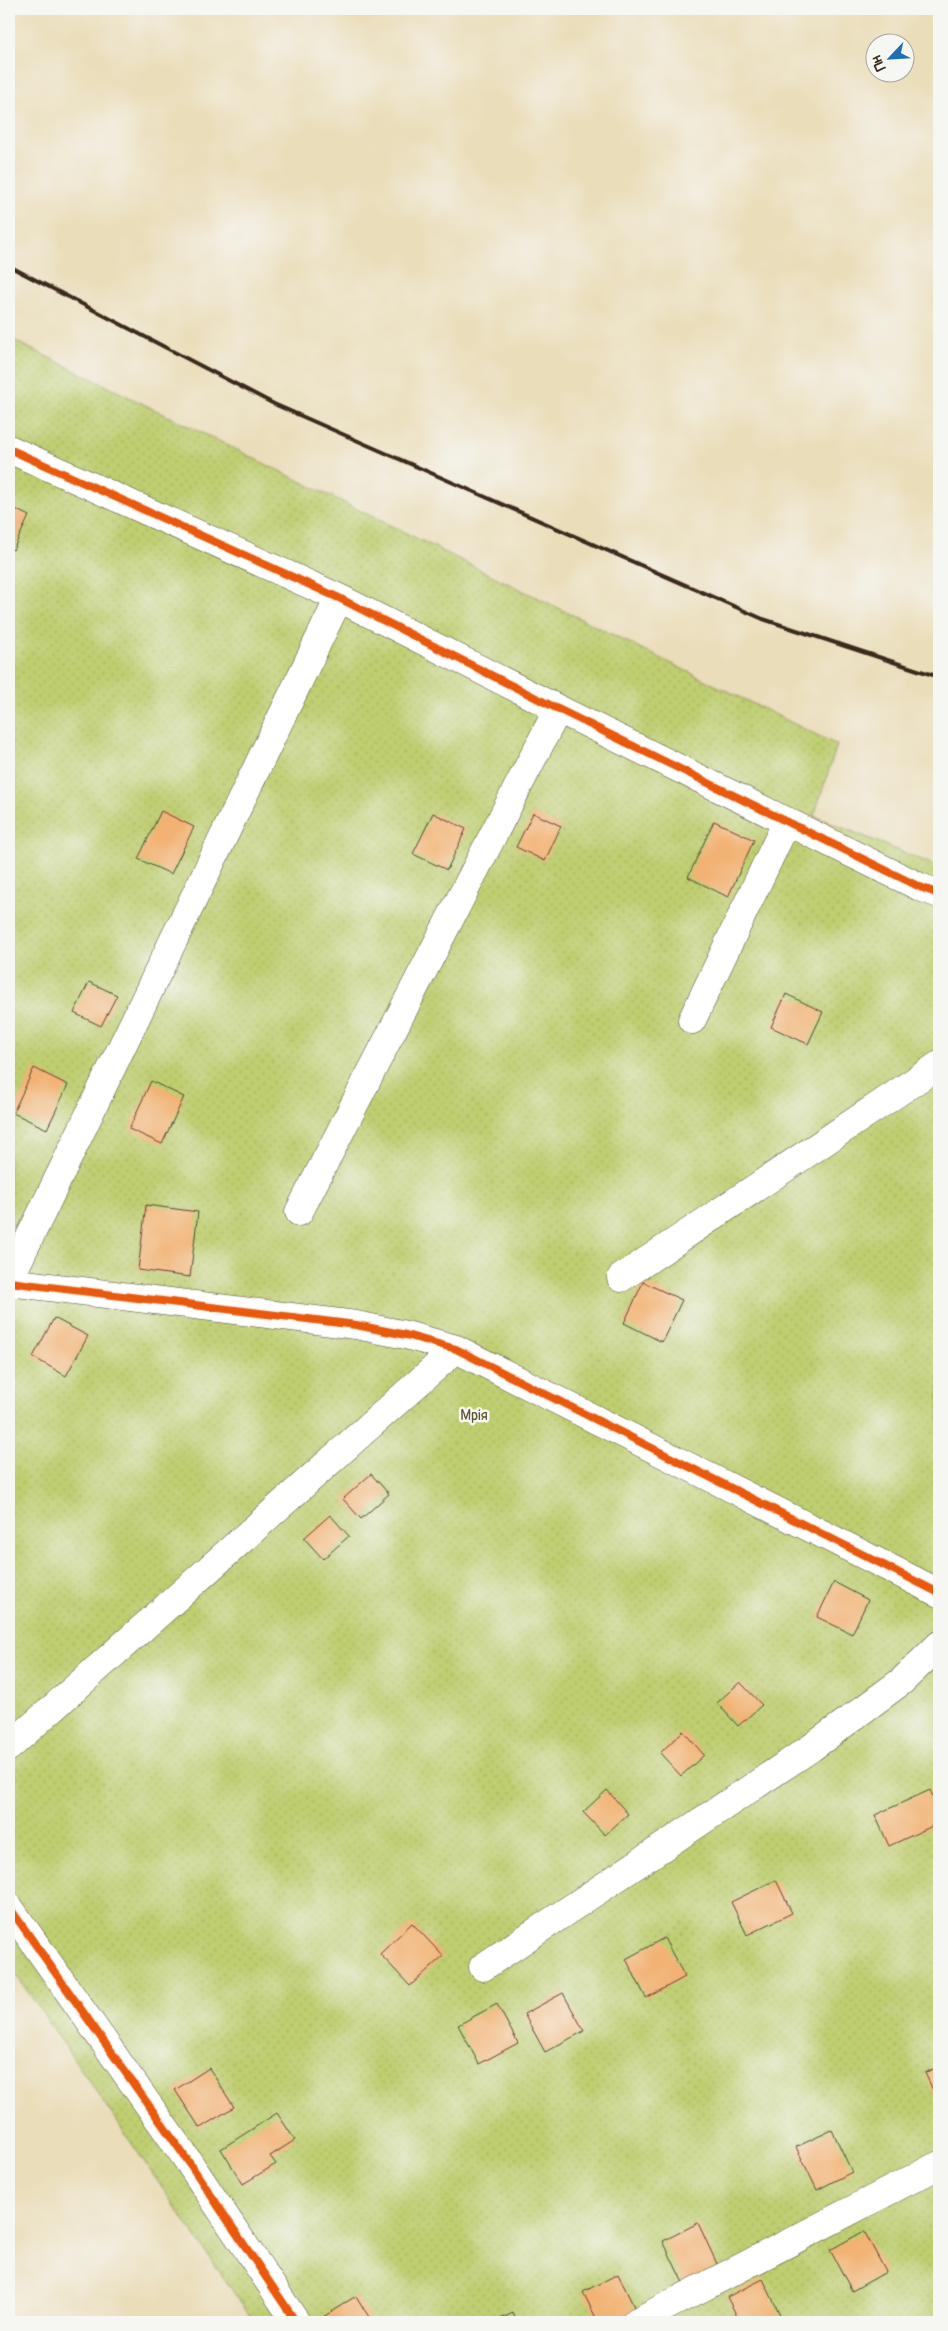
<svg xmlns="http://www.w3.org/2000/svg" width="948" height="2331" font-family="Pangolin,sans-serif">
<defs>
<pattern id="garden-dots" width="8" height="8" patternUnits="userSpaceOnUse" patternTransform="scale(1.25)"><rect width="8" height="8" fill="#bece70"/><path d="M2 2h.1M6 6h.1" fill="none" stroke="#a4b161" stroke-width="1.8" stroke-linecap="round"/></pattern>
</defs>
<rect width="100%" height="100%" fill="#f6f6f2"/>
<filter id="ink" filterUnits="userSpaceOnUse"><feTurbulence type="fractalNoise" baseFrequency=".02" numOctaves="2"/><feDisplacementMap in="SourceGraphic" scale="10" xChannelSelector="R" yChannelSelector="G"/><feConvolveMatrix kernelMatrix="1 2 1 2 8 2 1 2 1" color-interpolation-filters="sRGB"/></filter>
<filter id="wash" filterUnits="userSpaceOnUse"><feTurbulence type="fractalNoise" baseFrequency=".0096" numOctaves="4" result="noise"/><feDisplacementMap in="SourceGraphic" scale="20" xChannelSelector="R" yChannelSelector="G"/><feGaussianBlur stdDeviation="1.12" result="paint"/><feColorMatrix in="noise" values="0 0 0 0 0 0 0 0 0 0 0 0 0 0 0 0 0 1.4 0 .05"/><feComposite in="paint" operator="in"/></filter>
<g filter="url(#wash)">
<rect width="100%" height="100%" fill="#eaddb9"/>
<path fill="url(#garden-dots)" stroke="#7c7c47" d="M9,338l828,407 -23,71 125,51v1455h-685l-245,-358z"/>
<g id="blocks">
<path fill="#f2b273" d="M9,506l20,10 -16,34 -4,-2z
M161,811l33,16 -23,47 -33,-15z
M433,813l33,16 -19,41 -34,-16z
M533,813l28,13 -16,35 -29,-14z
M714,821l40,19 -26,57 -40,-20z
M89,982l28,13 -16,31 -27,-13z
M786,994l37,18 -15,32 -37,-17z
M34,1068l34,17 -21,44 -34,-16z
M151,1081l33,16 -22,47 -33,-15z
M146,1205l52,7 -8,65 -52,-7z
M643,1282l39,18 -20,42 -38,-19z
M54,1318l34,18 -22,40 -33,-19z
M371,1474l18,20 -28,25 -18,-20z
M330,1515l19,21 -26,23 -19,-21z
M834,1582l34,18 -16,34 -35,-17z
M740,1682l22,23 -24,21 -21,-23z
M683,1731l21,24 -23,21 -21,-23z
M607,1790l21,24 -23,21 -22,-23z
M930,1790l9,20v13l-50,23 -14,-31z
M776,1880l16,33 -45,22 -16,-33z
M412,1923l31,33 -33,30 -30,-32z
M664,1938l21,39 -39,21 -20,-39z
M563,1993l21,38 -39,21 -21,-38z
M497,2004l21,39 -39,21 -21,-39z
M939,2066v37l-14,-30z
M209,2068l25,39 -34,21 -25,-38z
M277,2113l18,27 -25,16 6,8 -33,20 -22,-35z
M832,2130l20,42 -35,18 -21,-43z
M698,2223l20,43 -35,17 -20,-42z
M864,2231l22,41 -34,19 -22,-41z
M618,2274l21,43 -12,5h-29l-15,-30z
M763,2279l20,42 -43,1 -13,-25z
M356,2296l16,26h-45l-4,-5z
M513,2313l4,9h-23z"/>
</g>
</g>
<g filter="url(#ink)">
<use href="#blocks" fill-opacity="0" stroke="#554535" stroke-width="1"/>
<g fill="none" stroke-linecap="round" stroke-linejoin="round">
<defs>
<path id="minor" d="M9,449l330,149 219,111 362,178 19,7
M692,1020l95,-199
M299,1212l259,-503
M621,1278l318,-213
M9,1280l330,-682
M9,1282l347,43 50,10 50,14 483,244
M9,1747l447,-398
M9,1907l179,254 108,161
M483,1967l328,-219 91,-67 37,-36
M636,2322l303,-157"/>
</defs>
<use href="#minor" stroke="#554535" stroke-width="29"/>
<use href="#minor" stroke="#fff" stroke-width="28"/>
<path stroke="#3b2a1e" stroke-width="4" d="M9,266l265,138 489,215 176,58"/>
<defs>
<path id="cycleway" d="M9,449l330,149 219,111 362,178 19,7
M9,1282l347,43 50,10 50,14 483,244
M9,1907l179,254 108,161"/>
</defs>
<use href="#cycleway" stroke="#f6f6f2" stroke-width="11"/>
<use href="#cycleway" stroke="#e8590c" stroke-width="8"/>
</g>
</g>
<g text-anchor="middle" stroke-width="5" stroke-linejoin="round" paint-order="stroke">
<g font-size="15" fill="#5c5332" stroke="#f6f6f2">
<text x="474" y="1420">Мрія</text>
</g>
</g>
<rect width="948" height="2331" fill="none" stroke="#f6f6f2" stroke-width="30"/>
<g transform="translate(890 58) rotate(245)"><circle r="24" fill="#f6f6f2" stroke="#aba49d"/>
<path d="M0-4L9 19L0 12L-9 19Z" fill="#1f6fb2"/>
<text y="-8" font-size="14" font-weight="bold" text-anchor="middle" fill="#3b2a1e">Пн</text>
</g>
</svg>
